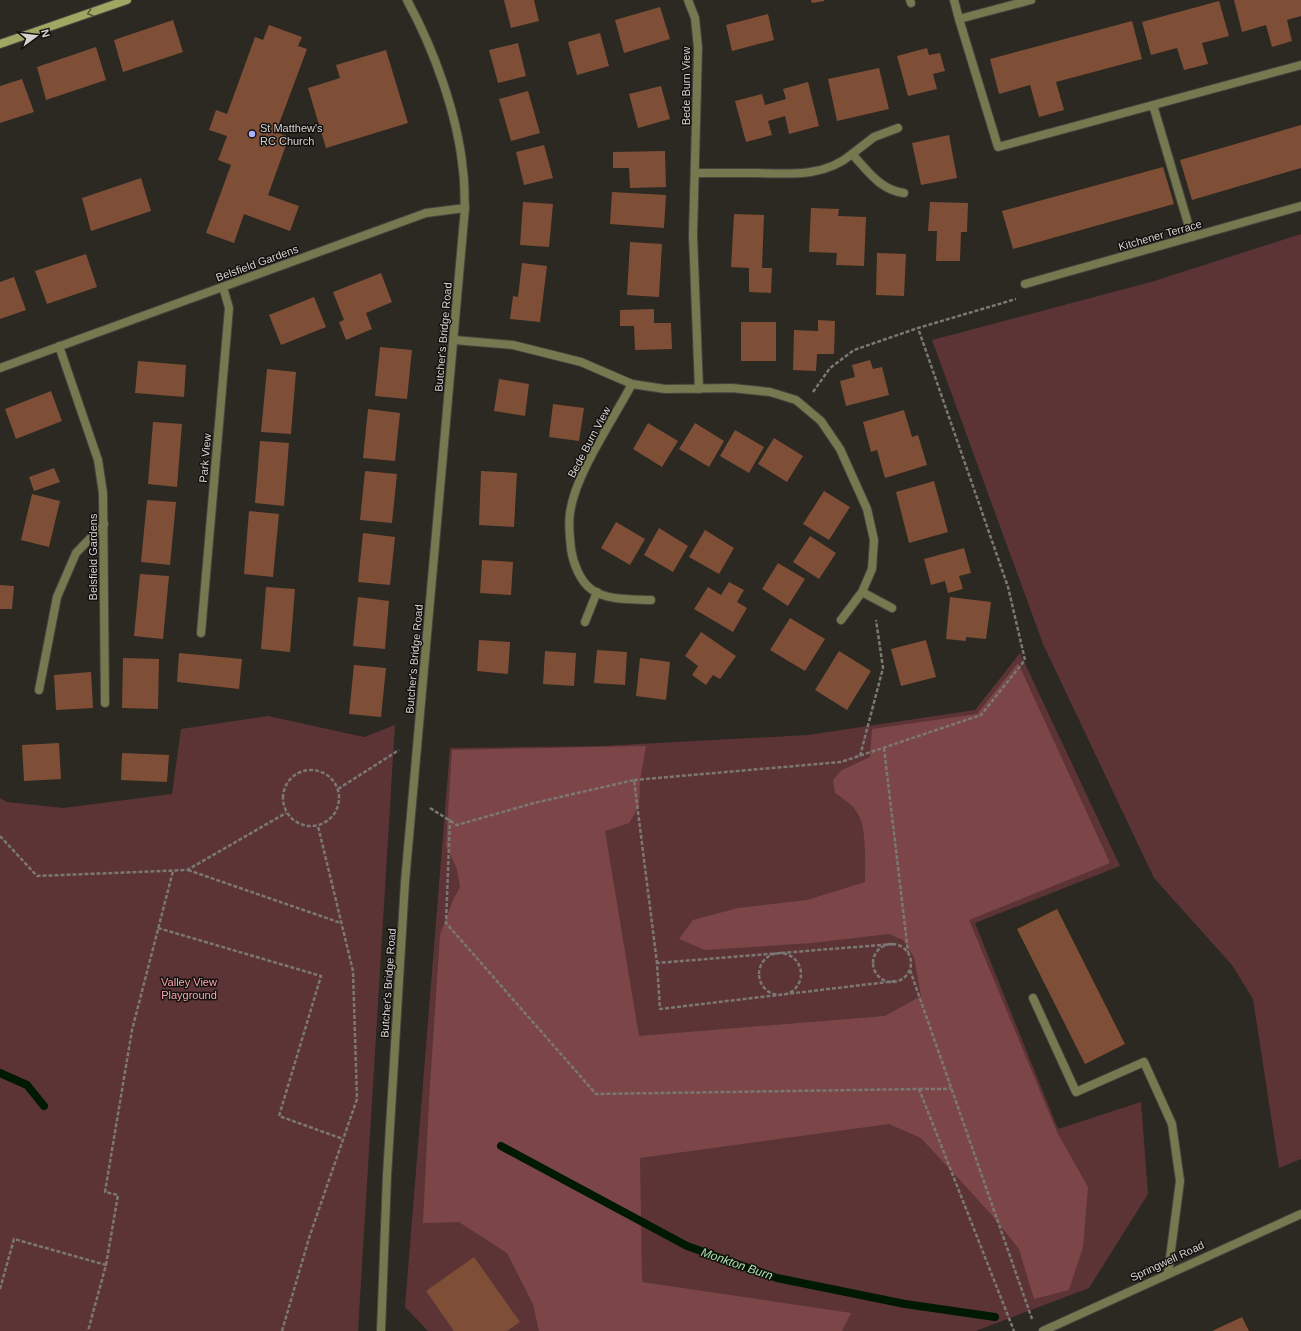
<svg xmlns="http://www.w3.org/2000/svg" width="1301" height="1331" font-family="Arial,sans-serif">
<rect width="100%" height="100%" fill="#2c2822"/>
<path fill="#5c3436" d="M1301,234v925l-22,9 -26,-169 -21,-34 -78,-87 -111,-234 -111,-304 219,-58z
M1020,653l100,213 -145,57 83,206 83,-27 7,92 -59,94 -113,43h-548l-23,-24 45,-559 152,-2 206,-11 167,-25z
M268,716l96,21 31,-12 -37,606h-358v-533l7,4 56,6 109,-14 9,-65z"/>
<path fill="#7c4649" d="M1018,663l92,200 -141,57 88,212 31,55 -5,60 -14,43 -35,9 -15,-50 -29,-36 -69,-75 -32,-14 -249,34 2,124 209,31 -9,18h-303l-6,-27 -26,-51 -48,-31 -36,1 6,-122 11,-166 13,-35 7,-13 -3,-18 -11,-23 6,-96 194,-4 -6,35 -1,26 -10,16 -24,8 34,205 246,-20 36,-20 -7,-39 -11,-17 -14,-6 -77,9 -107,7 -26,-11 14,-19 45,-12 69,-8 58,-18c0,-17 2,-54 -7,-68 -5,-9 -14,-15 -23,-21l-2,-13 9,-10 28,-13 2,-28 105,-15z"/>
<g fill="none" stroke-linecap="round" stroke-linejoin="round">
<path stroke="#001902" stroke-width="8" d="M0,1073l27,12 17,21
M501,1146l186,100 90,32 128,26 90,13"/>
</g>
<path fill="#7e4f36" d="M504,0h30l5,21 -28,7z
M811,0h13v1l-12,2z
M1234,0h67v16l-14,4 5,21 -20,6 -6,-22 -24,7z
M1219,1l10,35 -27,7 6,21 -24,6 -7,-22 -26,7 -9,-33z
M660,7l10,32 -46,14 -9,-33z
M768,14l6,26 -42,11 -6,-26z
M173,20l10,32 -60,20 -9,-32z
M1132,21l10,38 -86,23 8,28 -25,7 -9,-32 -31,9 -9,-35z
M269,25l33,12 -4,9 9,3 -31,83 13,5 -21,58 31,11 -9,25 -46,-17 -10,29 -28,-10 25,-68 -13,-5 9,-24 -18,-6 7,-20 11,4 28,-77 8,3z
M600,33l9,33 -32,9 -9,-33z
M518,43l8,33 -28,7 -9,-33z
M96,47l10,33 -60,20 -9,-33z
M927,48l2,7 11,-2 5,18 -12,3 4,15 -29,7 -11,-40z
M386,50l22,73 -82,25 -18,-60 32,-10 -4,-13z
M879,68l10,41 -52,12 -9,-42z
M22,79l12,33 -34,11v-37z
M808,82l11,44 -30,8 -4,-18 -17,5 4,14 -26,7 -11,-41 27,-7 3,11 21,-6 -3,-10z
M661,86l9,33 -32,9 -9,-34z
M528,91l12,42 -29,8 -12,-42z
M1301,125v43l-109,32 -12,-40z
M949,135l8,43 -36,7 -9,-42z
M544,145l9,33 -29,7 -8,-33z
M665,151l1,36 -36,1 -1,-20h-16v-16z
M1163,167l11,37 -161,45 -11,-38z
M141,178l10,33 -60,20 -9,-33z
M612,192l54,3 -2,33 -54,-4z
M523,202l30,2 -4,43 -29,-2z
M930,202l38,1 -1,29h-6l-1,29h-24l1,-30h-9z
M811,208l28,1 -1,7 28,1 -2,49 -28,-1 1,-12 -28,-1z
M734,214l30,1 -2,53h10l-1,25 -22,-1v-24l-18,-1z
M630,242l32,2 -3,53 -32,-2z
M877,253l29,1 -2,42 -28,-1z
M86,254l11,33 -50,17 -12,-33z
M522,263l25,3 -7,56 -30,-3 3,-23 5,1z
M381,273l11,29 -26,11 6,16 -26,11 -7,-18 5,-2 -11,-28z
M14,277l12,33 -26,9v-37z
M314,297l12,30 -45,18 -12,-30z
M654,309v14h17l1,26 -37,1 -1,-24h-14v-16z
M818,320l17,1 -1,33h-17l-1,17 -23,-1 1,-40 24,1z
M741,322h35v39h-35z
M380,347l32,3 -5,49 -32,-3z
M870,360l3,9 9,-2 7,28 -43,11 -6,-25 15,-4 -3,-12z
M138,361l48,4 -2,32 -49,-4z
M267,369l29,3 -5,62 -30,-2z
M499,379l30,5 -4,32 -31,-5z
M51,391l11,30 -46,18 -11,-30z
M553,404l31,4 -5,33 -30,-4z
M368,409l32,4 -5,48 -32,-3z
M904,410l8,27 6,-2 9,30 -42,13 -8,-28 -6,2 -8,-30z
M153,422l29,2 -5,63 -29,-3z
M648,423l30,18 -16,26 -29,-18z
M695,423l29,18 -15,26 -30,-18z
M735,430l29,17 -15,26 -29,-17z
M774,438l29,18 -16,26 -29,-18z
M260,441l29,2 -5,63 -29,-3z
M54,468l6,14 -26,9 -5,-14z
M365,471l32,3 -5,49 -32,-3z
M481,471l36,2 -3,54 -35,-2z
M934,481l14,51 -39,11 -13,-51z
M824,491l26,16 -21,33 -26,-16z
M32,494l28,7 -11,46 -28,-7z
M147,500l29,2 -6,63 -29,-3z
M249,511l30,3 -6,63 -29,-3z
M616,522l29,17 -15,26 -29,-17z
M659,528l29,18 -15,26 -29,-17z
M705,530l29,18 -15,26 -30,-17z
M363,533l32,4 -5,48 -32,-3z
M810,536l26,17 -17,26 -26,-17z
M964,548l7,25 -12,3 4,13 -15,4 -3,-12 -14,4 -7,-26z
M482,560l31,2 -2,33 -31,-2z
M778,563l27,16 -17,27 -26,-17z
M140,574l29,2 -6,63 -29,-3z
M729,582l15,8 -7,12 10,6 -14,24 -39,-23 14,-22 13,8z
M0,585l14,1 -2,23h-12z
M266,587l29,2 -5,63 -29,-3z
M358,597l31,4 -4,48 -32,-3z
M950,597l41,5 -5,37 -20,-2v4l-20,-2z
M790,618l35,21 -20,32 -35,-21z
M701,632l35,24 -16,23 -7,-4 -7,10 -14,-10 6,-9 -13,-10z
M479,640l31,2 -2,32 -31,-3z
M926,640l10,37 -35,9 -10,-37z
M597,650l30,2 -2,33 -31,-2z
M545,651l31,2 -2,33 -31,-2z
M839,651l32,20 -24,39 -32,-20z
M179,653l63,6 -3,30 -62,-7z
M123,658l36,1 -1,50 -36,-1z
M640,658l30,4 -4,38 -30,-4z
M354,665l32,3 -5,49 -32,-3z
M91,672l2,36 -37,2 -2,-35z
M59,743l2,36 -37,2 -2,-36z
M122,753l47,2 -2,27 -46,-2z
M1057,909l68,135 -40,20 -68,-135z
M474,1257l46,65 -13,9h-53l-28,-40z
M1242,1317l7,14h-37z"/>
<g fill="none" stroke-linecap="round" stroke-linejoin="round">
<defs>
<path id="service" d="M910,0l1,3
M959,19l39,128 303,-82
M1153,105l39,132
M39,690l18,-93 19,-44 28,-29
M1033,998l43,94 68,-30 28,62 8,57 -12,92"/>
<path id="minor" d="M688,0l7,18 3,30 -5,187 6,154
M954,0l5,19 72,-19
M898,128l-24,9 -22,17c16,17 28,36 52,39
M695,173c21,0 42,0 62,0 34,1 68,4 95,-19
M1025,284l276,-78
M454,340l59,5 68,17 51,22 33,5 67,-1 38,4 26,8 25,21 19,28 27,60 7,31 -2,29 -10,23
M59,346l39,114 5,33 2,210
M0,368l426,-155 39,-5
M632,384c-19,36 -57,90 -62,129 -2,12 0,24 1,36 2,14 9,32 20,40 15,12 42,10 60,11
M841,620l21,-28 30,16
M585,622l12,-30
M201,633l28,-325 -6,-21"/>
<path id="tertiary" d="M381,1331l6,-155 18,-294 60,-674c-1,-12 0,-25 -2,-37 -5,-55 -29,-122 -56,-171
M1043,1331l258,-117"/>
<path id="secondary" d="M0,44l127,-44"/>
</defs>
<use href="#service" stroke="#47433e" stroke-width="10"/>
<use href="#minor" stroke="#47433e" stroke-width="10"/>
<use href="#tertiary" stroke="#47433e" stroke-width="10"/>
<use href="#secondary" stroke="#47433e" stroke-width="10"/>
<path stroke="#7b7873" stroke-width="2.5" stroke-dasharray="4 2" stroke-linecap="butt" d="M813,392l17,-24 24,-18 64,-22
M884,748l24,204
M860,756l23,-88 -7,-48
M283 798a28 28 0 1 1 56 0a28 28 0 1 1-56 0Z
M634,780l207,-18 140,-47 44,-55 -17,-73 -90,-259 98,-29
M338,789l61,-39
M430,808l27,17 77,-22 100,-23 23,183
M450,819l-4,104 150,171 323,-5 95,242
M0,836l37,40 150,-6 99,-57
M188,870l153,53
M158,928l163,48 -42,140 64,23
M893,944l-236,19 3,46 236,-28
M873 963a19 19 0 1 1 38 0a19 19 0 1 1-38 0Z
M759 974a21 21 0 1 1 42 0a21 21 0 1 1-42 0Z
M910,970l122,349
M919,1089h26l6,-1
M106,1265l12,-70 -13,-3 27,-162 41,-159
M0,1289l14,-50 92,26 -18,66
M282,1331l27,-93 48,-139 -4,-128 -35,-145"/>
<use href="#service" stroke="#757950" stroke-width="8"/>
<use href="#minor" stroke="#757950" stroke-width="8"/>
<use href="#tertiary" stroke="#757950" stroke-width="8"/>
<use href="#secondary" stroke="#a0a763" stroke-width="8"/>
</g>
<defs><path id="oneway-chevron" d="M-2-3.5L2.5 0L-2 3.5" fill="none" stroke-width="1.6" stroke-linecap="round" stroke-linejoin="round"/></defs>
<use stroke="#5a5c39" href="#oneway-chevron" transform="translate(90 13) rotate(161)"/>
<circle fill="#a9b0fc" stroke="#13110f" stroke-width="1.5" cx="252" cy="134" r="4"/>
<g text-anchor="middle" stroke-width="3" stroke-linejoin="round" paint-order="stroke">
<g font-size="11" fill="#d5d2ce" stroke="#13110f">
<text transform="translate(686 86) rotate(-90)" y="4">Bede Burn View</text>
<text transform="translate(1160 235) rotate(-16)" y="4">Kitchener Terrace</text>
<text transform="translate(257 263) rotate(-20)" y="4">Belsfield Gardens</text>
<text transform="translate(443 337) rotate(-85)" y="4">Butcher's Bridge Road</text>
<text transform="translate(589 442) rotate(-62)" y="4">Bede Burn View</text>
<text transform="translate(205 458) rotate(-85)" y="4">Park View</text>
<text transform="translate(93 557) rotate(-90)" y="4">Belsfield Gardens</text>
<text transform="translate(414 659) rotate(-85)" y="4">Butcher's Bridge Road</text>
<text transform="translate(388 983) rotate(-86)" y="4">Butcher's Bridge Road</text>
<text transform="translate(1167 1261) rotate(-25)" y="4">Springwell Road</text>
</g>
<g font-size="11" fill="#d5d2ce" stroke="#13110f" text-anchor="start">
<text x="260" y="132">St Matthew's<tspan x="260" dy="13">RC Church</tspan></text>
</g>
<g font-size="11" fill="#fda6aa" stroke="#13110f">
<text x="189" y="986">Valley View<tspan x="189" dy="13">Playground</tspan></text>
</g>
<g font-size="12" font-style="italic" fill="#a6e4a9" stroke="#13110f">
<text transform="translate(737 1264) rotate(19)" y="4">Monkton Burn</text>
</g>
</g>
<g transform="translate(36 36) rotate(75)" stroke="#13110f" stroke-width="3" paint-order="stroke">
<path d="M0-3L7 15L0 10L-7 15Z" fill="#d5d2ce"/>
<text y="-6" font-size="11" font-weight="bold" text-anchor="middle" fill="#d5d2ce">N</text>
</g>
</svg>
